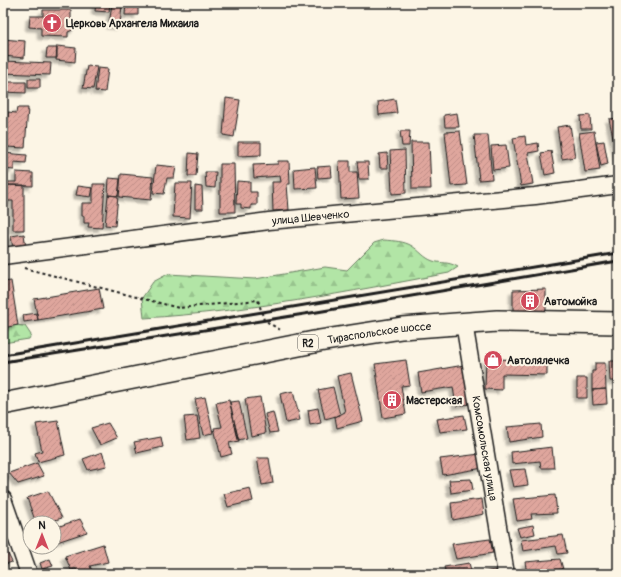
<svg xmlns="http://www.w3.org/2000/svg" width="621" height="577" font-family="Pangolin,sans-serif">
<defs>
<pattern id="forest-firs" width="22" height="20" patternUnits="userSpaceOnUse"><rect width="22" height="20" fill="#b2e5a6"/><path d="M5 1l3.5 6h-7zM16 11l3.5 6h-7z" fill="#98c48e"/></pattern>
<pattern id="building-hatch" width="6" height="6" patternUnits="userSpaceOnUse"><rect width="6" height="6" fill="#dfa69d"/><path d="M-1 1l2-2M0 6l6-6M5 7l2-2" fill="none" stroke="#bf8e87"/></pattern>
<filter id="shadow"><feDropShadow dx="-3.5" dy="3.5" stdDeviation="1" flood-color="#0004"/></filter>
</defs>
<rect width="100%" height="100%" fill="#fcf5e5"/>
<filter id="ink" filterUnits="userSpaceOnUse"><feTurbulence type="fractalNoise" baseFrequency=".025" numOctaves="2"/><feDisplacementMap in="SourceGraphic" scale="8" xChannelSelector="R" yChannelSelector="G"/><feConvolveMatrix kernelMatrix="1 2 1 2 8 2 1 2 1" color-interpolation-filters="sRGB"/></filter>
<g filter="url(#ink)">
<path fill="url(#forest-firs)" stroke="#678061" d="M384,240c10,1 20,1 28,6 8,5 12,12 21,15 10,3 14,0 25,6l-9,6c-101,19 -202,39 -305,45l-2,-20 11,-16 15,-8 87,5 70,-12 22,3 27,-27z
M13,325l12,1 6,9 -2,4 -26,4v-16z"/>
<path fill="url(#building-hatch)" stroke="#1c1c1c" filter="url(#shadow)" d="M96,3h14l-1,9 -14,-1z
M126,3h12v12h-13z
M112,4l10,1 -2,21 -11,-1z
M43,10h28v9l4,3v7l-7,3v5l-27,-1v-8l-12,-1 1,-11h13z
M3,39l22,2 -1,17 -21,-2z
M57,46l19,2 -1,14 -19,-2z
M47,48h10v10h-11z
M3,61l48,2 -1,12 -47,-2z
M87,66l10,1 -4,22 -10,-1z
M98,68l10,1 -3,23 -10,-1z
M28,79h12v9h-12z
M3,82h23v11l-23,-1z
M226,98l14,2 -6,37 -11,-2z
M395,99l2,14 -18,2 -1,-13z
M17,108h11l-3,40 -19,-1 2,-35 8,1z
M457,113l2,14h-14l-1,-12z
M590,115l1,14h-10l-1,-13z
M618,118v42l-9,-41z
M570,125l5,32 -13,2 -5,-32z
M400,131h10l-1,15h-7z
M460,131l7,54 -16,1 -6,-54z
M594,131l6,39 -15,2 -6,-39z
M474,135h14l4,44 -13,1z
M525,136l1,9 12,-2 1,8 -11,2 5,31 -12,2 -8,-48z
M604,141l4,23 -7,2 -5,-24z
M238,142h23v13l-23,1z
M411,142h18l2,47h-19z
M506,145l3,23 -16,2 -2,-24z
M405,150l1,43 -14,1 -2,-43z
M551,151l4,22 -10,2 -4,-22z
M3,153l24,2 -1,8 -12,-1v8l-11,-1z
M189,153l9,1 -2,22h-8z
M387,153l1,15h-8l-1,-14z
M278,161h11l1,23h-3l2,26 -16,1 -1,-29h9l-1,-6 -26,2 -1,-13 25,-1z
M339,161h11v11h7l2,26 -18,1z
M357,162h11l1,17h-10z
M220,164h14l1,48h-15z
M156,165l20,2 -2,11h-7l-3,16 -11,-1z
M331,166l1,11 -14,1 -1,-11z
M315,167l2,21 -22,1 -1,-20z
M16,172l17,1v13l-27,-1v-3h10z
M205,172h11l-1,16 -9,-1z
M121,174l32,3 -2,23 -32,-3z
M109,178l11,1 -2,17 -10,-1z
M237,181l13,1v10h7v13h-6v4l-10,-1v-4h-5z
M175,183h17l-2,35 -17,-1z
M93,184h12l-3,44 -14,-1 1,-4h-5v-7h-2v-13h11z
M3,185h21v45h-11v-29h-10z
M78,186l15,2 -2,9 -15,-2z
M195,186l7,1 1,22h-8z
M108,195l10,1 -3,30 -10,-1z
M24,234l2,14 -13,1 -2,-13z
M11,281l7,44 -15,3v-46z
M99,288l4,21 -65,11 -4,-21z
M546,289v24h-33v-23z
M37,313l1,7 -14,2 -1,-7z
M486,359l61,1v15l-45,-1v16l-17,-1z
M406,360l4,25 -9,1 5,28 -23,4 -8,-54z
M609,361h9v20h-8z
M595,363h10l1,26 -14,1v-19h3z
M464,365l7,39 -15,2 -3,-19 -32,5 -3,-19z
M351,373l12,48 -26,7 -2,-11 10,-5 -8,-36z
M577,378h10v20h-10z
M333,387l7,28 -15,4 -7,-29z
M606,389l1,15 -14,1 -1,-15z
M293,391l7,29 -14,3 -6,-29z
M205,397l8,36 -10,2 -8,-36z
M260,397l6,36 -15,3 -6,-37z
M229,400l10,41 -10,2 3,11 -11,3 -7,-29 8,-1 -6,-24z
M239,401l8,37 -9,2 -8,-38z
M318,408l3,15 -11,2 -2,-15z
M273,412l5,20 -8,1 -5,-19z
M464,415l3,14 -27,3 -3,-13z
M197,416l3,22 -13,2 -3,-23z
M58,421l7,34 -27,7 -3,-9 7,-2 -6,-27z
M108,423l9,15 -17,7 -9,-17z
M541,424l1,13 -33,5 -2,-15z
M161,437l2,10 -26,6 -3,-11z
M552,447l2,21h-13l-1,-7 -28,3 -1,-12z
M102,452l5,14 -19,4 -5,-11z
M480,454l3,14 -40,7 -3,-16z
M257,458h12l4,25 -11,2z
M37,463l7,13 -26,8 -9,-11z
M525,469l3,16 -15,2 -4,-17z
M471,479l2,11 -22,3 -2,-13z
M250,488l3,13 -25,6 -4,-13z
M48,491l14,27 -18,5h-8l-9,-25z
M555,495l2,18 -26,1 1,5 -15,2 -4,-22z
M482,499l2,15 -31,6 -2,-17z
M80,519l7,13 -33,11v-15z
M533,525l2,9 -15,3 -3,-9z
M563,535l4,18 -9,1 -2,-8 -33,5 -2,-11z
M490,539l3,14 -37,6 -4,-15z
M103,544l5,18 -18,4 3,8h-26l10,-3 -1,-2 -5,1 -6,-14z
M7,552l5,10 -9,3v-12z
M50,559l3,7 -11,3 -2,-6z
M560,559l3,10 -36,5 -2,-12z
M469,563l3,11h-26l-2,-7z
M495,570l1,4h-14v-2z
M595,570l1,4h-30l-1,-2z"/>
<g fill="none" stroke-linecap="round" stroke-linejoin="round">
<defs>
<g id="minor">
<path id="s1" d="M3,256l266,-35 266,-25 83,-11"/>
<path id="s2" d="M464,323l42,251"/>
<path d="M3,499l26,75"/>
</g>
<g id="major">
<path id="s3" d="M3,404l316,-63 83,-13 95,-7 121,2"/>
</g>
</defs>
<use href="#minor" stroke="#1c1c1c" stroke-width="19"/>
<use href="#major" stroke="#1c1c1c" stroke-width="24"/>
<path stroke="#1c1c1c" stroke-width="2" stroke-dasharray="3 3" stroke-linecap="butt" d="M24,268l155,40 79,-8 6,20 18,11"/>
<use href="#minor" stroke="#fcf5e5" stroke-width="16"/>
<use href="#major" stroke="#fcf5e5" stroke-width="21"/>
<path stroke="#1c1c1c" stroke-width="3" d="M3,355l615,-102
M3,362l314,-50 301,-51"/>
</g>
</g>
<defs>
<symbol id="church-disc" viewBox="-11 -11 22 22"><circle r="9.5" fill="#d1495b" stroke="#fcf5e5"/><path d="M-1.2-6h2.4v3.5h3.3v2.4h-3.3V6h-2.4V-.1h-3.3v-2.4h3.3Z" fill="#fff"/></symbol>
<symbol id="building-disc" viewBox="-11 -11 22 22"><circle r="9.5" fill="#d1495b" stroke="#fcf5e5"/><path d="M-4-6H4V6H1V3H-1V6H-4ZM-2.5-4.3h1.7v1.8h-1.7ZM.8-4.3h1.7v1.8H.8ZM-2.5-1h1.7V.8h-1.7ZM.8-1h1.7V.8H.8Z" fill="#fff"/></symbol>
<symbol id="shop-disc" viewBox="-11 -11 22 22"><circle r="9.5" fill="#d1495b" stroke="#fcf5e5"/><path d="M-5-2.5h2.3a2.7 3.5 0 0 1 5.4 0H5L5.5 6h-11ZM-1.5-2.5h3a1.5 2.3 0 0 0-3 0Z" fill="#fff"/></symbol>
</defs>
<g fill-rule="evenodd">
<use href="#church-disc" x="41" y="12" width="22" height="22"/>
<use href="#building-disc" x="519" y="290" width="22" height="22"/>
<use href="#shop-disc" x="482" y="349" width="22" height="22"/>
<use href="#building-disc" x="381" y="389" width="22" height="22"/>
</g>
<g text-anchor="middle" stroke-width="4" stroke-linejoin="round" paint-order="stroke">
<rect fill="#fcf5e5" stroke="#5f5d58" stroke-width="1" x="298" y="335" width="20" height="16" rx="3"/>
<g font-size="10" font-weight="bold" fill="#1c1c1c">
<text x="308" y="347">R2</text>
</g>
<g font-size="11" font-weight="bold" fill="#1c1c1c" stroke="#fcf5e5" text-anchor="start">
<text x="66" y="27">Церковь Архангела Михаила</text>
<text x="544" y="305">Автомойка</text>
<text x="507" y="364">Автолялечка</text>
<text x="406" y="404">Мастерская</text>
</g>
<g font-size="11" fill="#1c1c1c" stroke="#fcf5e5">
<text dy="4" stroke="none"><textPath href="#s1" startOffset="310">улица Шевченко</textPath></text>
<text dy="4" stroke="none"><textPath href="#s3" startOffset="383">Тираспольское шоссе</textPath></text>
<text dy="4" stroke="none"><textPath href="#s2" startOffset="127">Комсомольская улица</textPath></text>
</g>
</g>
<rect width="621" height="577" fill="none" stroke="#fcf5e5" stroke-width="16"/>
<rect x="8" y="8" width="605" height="561" fill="none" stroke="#1c1c1c" stroke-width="1.5" filter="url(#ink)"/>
<g transform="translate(42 535)"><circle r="19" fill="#fcf5e5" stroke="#a29e95"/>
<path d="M0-3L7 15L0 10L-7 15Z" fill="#d1495b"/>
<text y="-6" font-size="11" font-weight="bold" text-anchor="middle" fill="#1c1c1c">N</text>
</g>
</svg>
